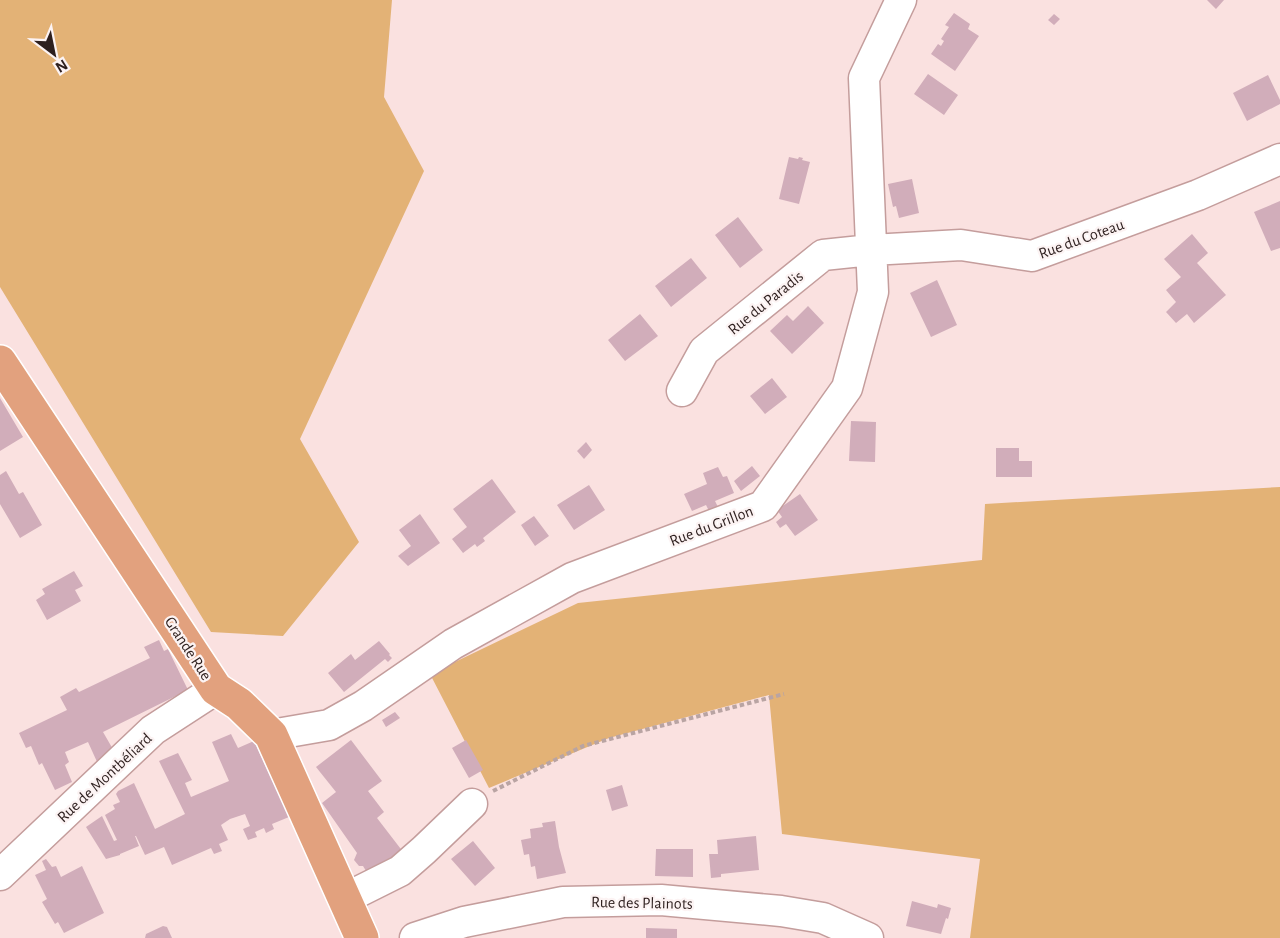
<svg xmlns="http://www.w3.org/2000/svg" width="1280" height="938" font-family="'Alegreya Sans',sans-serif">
<rect width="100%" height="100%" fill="#fae1e0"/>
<path fill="#e3b276" d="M0,0h392l-8,97 40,74 -124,268 59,103 -76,94 -72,-4 -211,-345z
M1280,487v451h-310l10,-79 -198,-25 -13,-139 -160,43 -120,50 -59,-114 148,-71 404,-43 3,-56z"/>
<path fill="#d1adba" d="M1207,0h17l-8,9z
M954,13l16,11 -2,5 11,7 -24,35 -24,-17 7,-10 3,2 3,-5 -3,-2 8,-12 -4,-2z
M1054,14l6,5 -6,6 -6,-5z
M928,74l30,21 -14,20 -30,-21z
M1268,75l12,25v4l-33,17 -14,-28z
M789,157l9,2 1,-2 4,1 -1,2 8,2 -11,42 -20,-5z
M912,179l7,34 -20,5 -3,-12 -3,1 -5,-23z
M1280,201v47l-9,3 -17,-39z
M738,217l25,33 -23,18 -25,-33z
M1192,234l16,19 -11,10 29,32 -32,28 -7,-9 -11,9 -10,-11 10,-10 -10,-12 15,-13 -17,-18z
M691,258l16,20 -36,29 -16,-21z
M937,280l20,45 -26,12 -21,-44z
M808,306l16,17 -32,31 -22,-23 17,-16 6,6z
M640,314l18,22 -33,25 -17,-21z
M772,378l15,19 -22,17 -15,-18z
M0,398l23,39 -23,14z
M851,421l25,1 -1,40 -26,-1z
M586,442l6,8 -8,9 -7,-8z
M996,448h23v13h13v16h-36z
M752,466l8,10 -19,15 -7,-10z
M718,467l5,10 4,-1 7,17 -19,8 3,6 -9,4 -3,-6 -14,6 -8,-17 23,-10 -4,-11z
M6,471l13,23 4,-2 19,33 -22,13 -20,-34v-29z
M492,479l24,33 -33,26 2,3 -8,6 -2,-3 -12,9 -11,-14 15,-12 -14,-18z
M589,485l16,25 -31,20 -17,-25z
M800,494l18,26 -23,16 -9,-12 -6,4 -4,-6 6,-5 -5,-7z
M420,514l20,29 -32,23 -10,-10 13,-10 -12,-16z
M534,516l15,20 -14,10 -14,-21z
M74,571l9,15 -8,4 6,11 -34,19 -11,-20 9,-6 -3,-5z
M159,640l5,11 4,-2 20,41 -85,42 11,19 -16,13 -10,-22 -23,10 4,10 -4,3 7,17 -17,8 -13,-27 -3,2 -8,-19 -5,2 -7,-15 48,-23 -7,-13 16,-9 3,4 71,-34 -6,-11z
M379,641l11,13 -1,1 3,3 -4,4 -3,-3 -41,33 -16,-19 23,-19 4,6z
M395,712l5,6 -14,9 -4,-7z
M231,734l7,14 16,-7 35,76 -17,7 2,5 -8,4 -2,-5 -9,4 2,5 -9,3 -5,-11 7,-3 -5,-12 -15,5 -9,6 7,15 -9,4 3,7 -8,3 -3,-6 -39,17 -8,-18 -19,8 -9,-19h-1l4,10 -19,8v1l-14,4 -20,-32 16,-11 12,25 3,-1 -12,-25 10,-6 -2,-4 7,-3 -4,-8 2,-3 16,-8 21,46 30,-15 -26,-53 19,-8 14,27 -7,3 6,14 38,-16 -17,-39z
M351,740l31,41 -14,10 16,21 -7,6 30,39 -36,22 -8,-13h-4l-5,-6 3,-7 -35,-50 14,-11 -20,-25z
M466,740l17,30 -14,8 -17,-30z
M622,785l6,21 -16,5 -6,-21z
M555,821l4,26 7,26 -29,6 -2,-13 -4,1 -2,-13 -5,1 -3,-15 10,-2 -1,-9 13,-2 -1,-4z
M756,836l3,34 -38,4v3l-10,1 -2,-24h9l-1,-14z
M473,841l22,27 -20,18 -24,-27z
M656,849h37v28l-38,-1z
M46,859l6,8 4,-1 5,11 21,-11 22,47 -40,20 -6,-11 -3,2 -13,-22 5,-3 -12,-24 11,-5 -4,-9z
M912,901l25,7 1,-4 13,4 -3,11 -2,-1 -5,16 -35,-8z
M163,926l4,1 5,11h-27l1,-4z
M646,928l31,1v9h-31z"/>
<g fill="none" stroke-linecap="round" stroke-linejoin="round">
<defs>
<path id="minor" d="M682,391l22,-40 119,-96 48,-5 90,-5 71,11 166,-61 82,-36
M271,735l58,-10 34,-19 90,-62 119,-66 191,-72 84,-118 26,-96 -9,-214 37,-78
M0,875l153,-145 63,-41
M344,899l56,-28 24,-21 48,-46
M415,938l49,-16 99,-20 98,-2 120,11 42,7 45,20"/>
<path id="major" d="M0,362l216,327 23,15 32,31 91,203"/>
</defs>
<use href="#minor" stroke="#c49d9c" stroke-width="33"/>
<use href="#major" stroke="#fff" stroke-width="36"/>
<path stroke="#b9a4a3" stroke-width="4" stroke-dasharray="4.5 3" stroke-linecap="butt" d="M493,791l90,-45 201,-52"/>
<use href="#minor" stroke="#fff" stroke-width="30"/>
<use href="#major" stroke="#e2a17e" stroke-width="33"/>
</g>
<g text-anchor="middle" stroke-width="4.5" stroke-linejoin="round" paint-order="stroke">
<g font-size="16" fill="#2d1f1e" stroke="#fcf3f3">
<text transform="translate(1081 238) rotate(-20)" y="6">Rue du Coteau</text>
<text transform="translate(765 302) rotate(-39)" y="6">Rue du Paradis</text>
<text transform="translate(711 525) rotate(-21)" y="6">Rue du Grillon</text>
<text transform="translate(189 648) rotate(57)" y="6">Grande Rue</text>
<text transform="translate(104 777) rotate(-43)" y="6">Rue de Montbéliard</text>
<text transform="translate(642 902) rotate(1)" y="6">Rue des Plainots</text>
</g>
</g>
<g transform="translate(54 54) rotate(148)" stroke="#fcf3f3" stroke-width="4.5" paint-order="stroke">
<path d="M0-4.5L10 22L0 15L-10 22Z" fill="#2d1f1e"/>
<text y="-9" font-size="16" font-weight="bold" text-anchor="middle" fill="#2d1f1e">N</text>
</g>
</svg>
